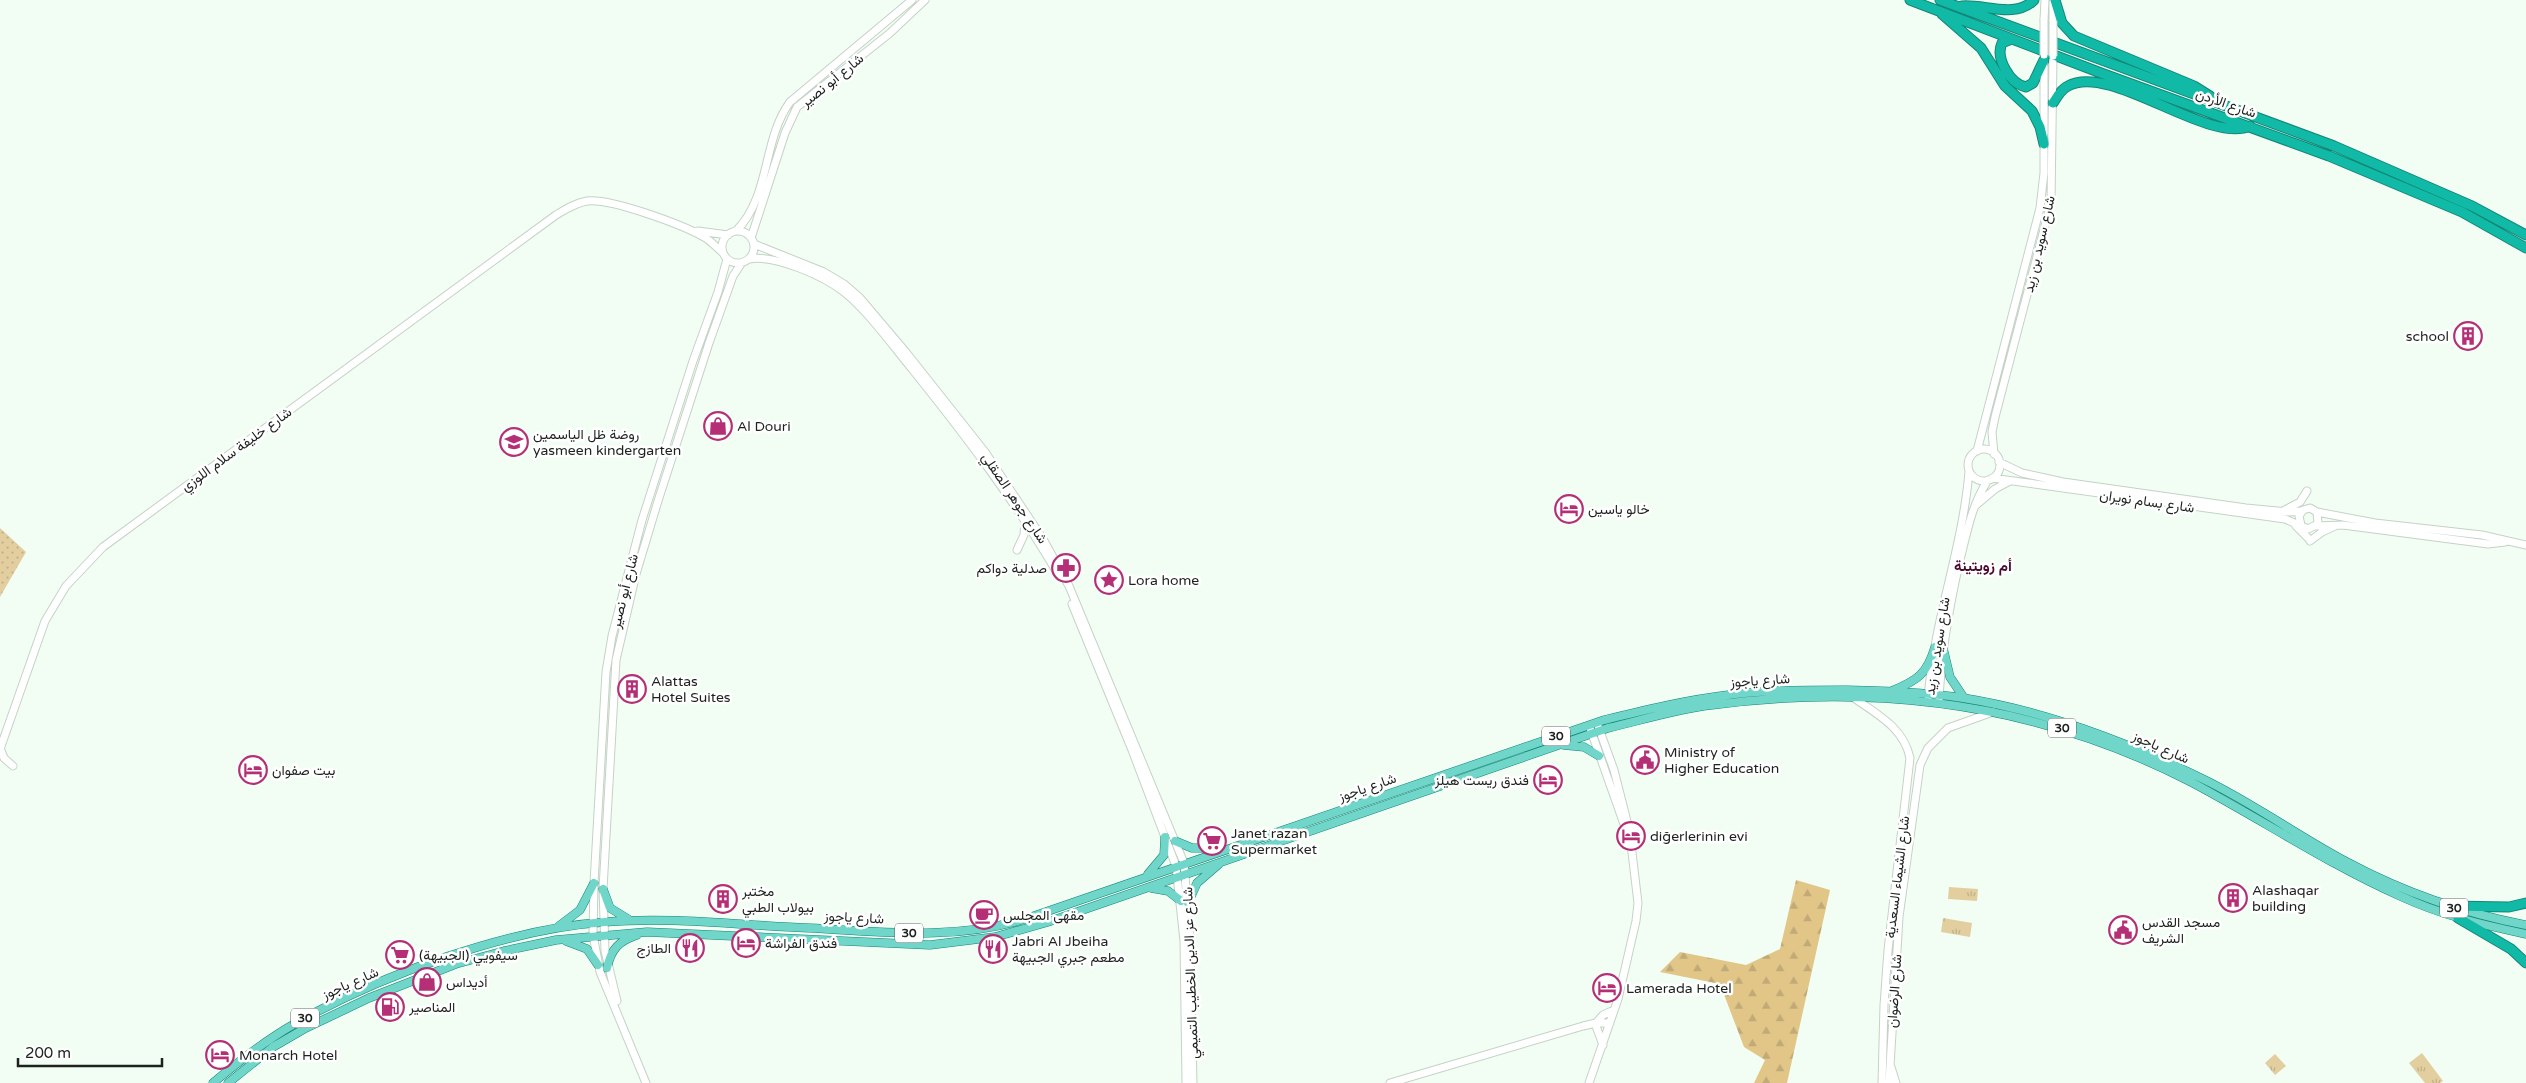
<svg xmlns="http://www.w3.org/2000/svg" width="2526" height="1083" font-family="'Varela Round',Vazirmatn,sans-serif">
<defs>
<pattern id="grass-tufts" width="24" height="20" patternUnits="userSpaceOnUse" patternTransform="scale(1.25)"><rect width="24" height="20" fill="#e2ce9e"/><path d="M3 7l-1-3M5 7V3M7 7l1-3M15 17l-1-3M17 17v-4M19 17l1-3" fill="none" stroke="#c1b188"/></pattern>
<pattern id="forest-firs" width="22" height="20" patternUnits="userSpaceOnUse" patternTransform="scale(1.25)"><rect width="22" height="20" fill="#e1c688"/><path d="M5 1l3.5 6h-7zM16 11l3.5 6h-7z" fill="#c1aa75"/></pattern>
<pattern id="park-dots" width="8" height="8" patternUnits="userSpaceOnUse" patternTransform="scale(1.25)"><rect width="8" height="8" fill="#e2ce9e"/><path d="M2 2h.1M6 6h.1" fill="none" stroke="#c1b188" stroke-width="1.8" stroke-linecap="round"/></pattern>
</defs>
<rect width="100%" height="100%" fill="#f2fef4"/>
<path fill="url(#grass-tufts)" d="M1949,887l29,2 -1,12 -29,-2z
M1943,918l29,5 -2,14 -29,-5z
M2422,1053l21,28 -3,2h-15l-16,-20z
M2275,1054l11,12 -11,9 -10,-12z"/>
<path fill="url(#forest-firs)" d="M1796,880l34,10 -43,193h-33l11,-23 -21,-13 -24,-63 -60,-12 20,-20 66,13 34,-16z"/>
<path fill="url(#park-dots)" d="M0,528l26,24 -26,45z"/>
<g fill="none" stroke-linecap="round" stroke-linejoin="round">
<defs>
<path id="secondary" d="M2044,20l1,-20
M2053,21v-20
M722 247a16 16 0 1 1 32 0a16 16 0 1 1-32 0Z
M698,231l30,4
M736,231c35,-35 26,-91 54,-129l122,-102
M751,238l34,-105 12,-26 93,-74 35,-33
M754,244l70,28 20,12 16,14 45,53 80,101 58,87 26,47 115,277 6,78 3,142
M749,259c25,-5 75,17 95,33 23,18 49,54 68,77 53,66 104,133 147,207
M1968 465a16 16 0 1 1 32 0a16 16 0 1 1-32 0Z
M1977,451l63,-243 4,-35v-113
M1994,454l-2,-22 3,-15 56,-214 2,-147
M1999,462l23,11 41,9 183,26 43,4 13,-1
M1992,478l293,41 23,10 10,-5 -1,-12 -7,-4 -7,2 -4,6 2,9
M1976,505l19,-16 15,-8
M2283,511l17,-9 7,-11
M2317,512l58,11 107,12 44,10
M2296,526l14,14
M2317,526l26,-1 145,19 17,-2
M2310,541l12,-9 13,-6
M1017,550l7,-15 1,-14
M1072,604l60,146 44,116 8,75 2,142
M1854,698c23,16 50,30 56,60l-22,192 -4,55 -2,78
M1928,700c5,-78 35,-152 41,-229
M1939,701c2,-49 10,-94 21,-141 7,-28 12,-56 28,-80
M1597,723l17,47 15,59
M0,748l4,10 9,8
M0,749l45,-128 21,-35 37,-39 453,-332c10,-6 19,-12 31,-14 24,-3 96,24 117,36 7,4 12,10 18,15
M617,1001l-12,-50 -2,-62 13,-229 20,-86 22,-73 51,-158 24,-67 8,-12
M1596,1023l7,-8 11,-5
M1596,1026l7,19
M1891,1067l5,16
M646,1083l-46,-111 -7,-37 1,-52 12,-211 6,-36 30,-116 51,-159 25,-69 9,-33
M1390,1083l193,-57 13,-3h14
M1589,1083l29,-84 18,-78 2,-18 -7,-59 -41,-116
M1889,1083l10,-166 21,-152 8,-17 20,-20 45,-16"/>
<path id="primary" d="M1943,648l7,29 14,21
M1892,691c26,-11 35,-17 43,-44
M1563,745l21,2 15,9
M1175,841l17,7h28
M1148,874l16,-19 1,-18
M1151,888l17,3 13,10
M603,889l7,19 18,11
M1188,903l9,-20 22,-19
M559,926l21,-16 14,-27
M566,941l21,8 11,16
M607,968c4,-19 12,-27 30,-33
M213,1083c26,-22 53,-43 83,-60 85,-48 211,-94 309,-101 61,-5 123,2 184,5 80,3 161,16 239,-9l576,-198c41,-10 82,-20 124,-25 39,-5 78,-5 118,-5 39,1 78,2 117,8 83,13 164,44 240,81 50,24 95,57 144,83 56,30 116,51 179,63
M228,1083l45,-36 31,-18 65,-31 87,-34 48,-13 52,-11 91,-8 283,13 65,-8 53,-15 560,-194c34,-8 69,-19 104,-23 168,-22 328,-1 479,77 70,37 137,82 209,114 41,19 83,29 126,38"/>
<path id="highway" d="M1910,0l191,73 228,83 133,56 64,36
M1940,0l394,146 138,60 54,29
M2055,0l7,23 12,13 120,50 16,10
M1962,6c23,-2 53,13 72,-6
M1942,14l39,34 24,38 27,25 8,16 4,17
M2012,39l-10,4c-7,15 8,41 24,44l7,-4 11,-23
M2053,103c4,-6 8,-14 15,-17 42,-24 140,59 182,40
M2449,906l60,1 17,-4
M2458,918l53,31 15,14"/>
</defs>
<use href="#secondary" stroke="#c4d3c6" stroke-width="9"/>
<use href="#primary" stroke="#158576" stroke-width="9"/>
<use href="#highway" stroke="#158576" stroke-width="11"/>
<use href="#secondary" stroke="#fff" stroke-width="7"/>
<use href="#primary" stroke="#70d6ca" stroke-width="8"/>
<use href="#highway" stroke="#10baa6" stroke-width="9"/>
<defs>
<path id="secondary-bridge" d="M2053,21v35
M2044,55v-35"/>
</defs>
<use href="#secondary-bridge" stroke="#c4d3c6" stroke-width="9" stroke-linecap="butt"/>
<use href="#secondary-bridge" stroke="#fff" stroke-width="7"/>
</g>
<defs>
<symbol id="building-ring" viewBox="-11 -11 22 22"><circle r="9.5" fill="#fff" stroke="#b42f75" stroke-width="1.5"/><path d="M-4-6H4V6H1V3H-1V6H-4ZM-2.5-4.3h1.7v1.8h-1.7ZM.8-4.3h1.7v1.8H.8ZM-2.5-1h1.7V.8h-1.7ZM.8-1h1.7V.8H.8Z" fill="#b42f75"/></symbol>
<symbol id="shop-ring" viewBox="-11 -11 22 22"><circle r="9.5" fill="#fff" stroke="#b42f75" stroke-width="1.5"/><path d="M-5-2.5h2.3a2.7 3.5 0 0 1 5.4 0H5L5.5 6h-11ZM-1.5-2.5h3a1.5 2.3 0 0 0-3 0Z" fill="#b42f75"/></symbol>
<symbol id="school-ring" viewBox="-11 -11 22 22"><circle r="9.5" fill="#fff" stroke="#b42f75" stroke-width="1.5"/><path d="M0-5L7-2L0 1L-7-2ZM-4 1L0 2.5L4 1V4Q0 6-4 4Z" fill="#b42f75"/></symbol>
<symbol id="hotel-ring" viewBox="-11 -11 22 22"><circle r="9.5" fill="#fff" stroke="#b42f75" stroke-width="1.5"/><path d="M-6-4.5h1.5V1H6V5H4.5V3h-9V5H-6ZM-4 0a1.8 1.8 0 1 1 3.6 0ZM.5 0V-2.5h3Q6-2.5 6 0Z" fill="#b42f75"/></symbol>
<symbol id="pharmacy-ring" viewBox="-11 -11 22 22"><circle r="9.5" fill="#fff" stroke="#b42f75" stroke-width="1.5"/><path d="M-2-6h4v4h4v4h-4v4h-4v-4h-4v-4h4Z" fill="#b42f75"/></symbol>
<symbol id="sight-ring" viewBox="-11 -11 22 22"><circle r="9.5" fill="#fff" stroke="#b42f75" stroke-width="1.5"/><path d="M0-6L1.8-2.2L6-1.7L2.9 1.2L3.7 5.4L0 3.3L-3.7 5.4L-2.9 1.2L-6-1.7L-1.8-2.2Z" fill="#b42f75"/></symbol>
<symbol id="civic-ring" viewBox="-11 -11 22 22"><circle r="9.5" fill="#fff" stroke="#b42f75" stroke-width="1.5"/><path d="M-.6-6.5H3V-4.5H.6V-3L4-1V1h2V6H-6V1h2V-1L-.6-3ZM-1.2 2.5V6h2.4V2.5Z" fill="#b42f75"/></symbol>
<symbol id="supermarket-ring" viewBox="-11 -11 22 22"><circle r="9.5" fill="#fff" stroke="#b42f75" stroke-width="1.5"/><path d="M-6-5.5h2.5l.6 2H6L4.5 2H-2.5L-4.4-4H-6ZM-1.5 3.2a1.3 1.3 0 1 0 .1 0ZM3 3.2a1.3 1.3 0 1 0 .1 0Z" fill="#b42f75"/></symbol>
<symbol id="cafe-ring" viewBox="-11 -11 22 22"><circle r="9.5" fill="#fff" stroke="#b42f75" stroke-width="1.5"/><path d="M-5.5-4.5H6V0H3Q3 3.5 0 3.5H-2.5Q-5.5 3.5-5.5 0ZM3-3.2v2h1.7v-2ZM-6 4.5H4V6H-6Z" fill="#b42f75"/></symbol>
<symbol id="restaurant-ring" viewBox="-11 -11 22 22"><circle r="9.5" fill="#fff" stroke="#b42f75" stroke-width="1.5"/><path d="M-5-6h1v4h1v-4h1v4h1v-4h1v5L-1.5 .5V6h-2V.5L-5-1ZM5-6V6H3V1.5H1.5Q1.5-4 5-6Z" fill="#b42f75"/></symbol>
<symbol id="fuel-ring" viewBox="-11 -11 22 22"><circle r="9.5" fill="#fff" stroke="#b42f75" stroke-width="1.5"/><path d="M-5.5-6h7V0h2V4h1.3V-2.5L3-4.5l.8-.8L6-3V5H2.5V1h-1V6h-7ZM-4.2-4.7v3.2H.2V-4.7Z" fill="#b42f75"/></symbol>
</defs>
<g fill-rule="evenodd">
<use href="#building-ring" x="2452" y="320" width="32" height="32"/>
<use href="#shop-ring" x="702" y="410" width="32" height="32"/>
<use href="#school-ring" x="498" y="426" width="32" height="32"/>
<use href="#hotel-ring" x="1553" y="493" width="32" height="32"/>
<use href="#pharmacy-ring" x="1050" y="552" width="32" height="32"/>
<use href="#sight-ring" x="1093" y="564" width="32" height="32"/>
<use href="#building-ring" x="616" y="673" width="32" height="32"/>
<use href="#civic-ring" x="1629" y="744" width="32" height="32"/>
<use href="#hotel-ring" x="237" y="754" width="32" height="32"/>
<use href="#hotel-ring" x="1532" y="764" width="32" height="32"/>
<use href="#hotel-ring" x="1615" y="820" width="32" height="32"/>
<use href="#supermarket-ring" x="1196" y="825" width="32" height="32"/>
<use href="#building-ring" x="2217" y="882" width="32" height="32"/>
<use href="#building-ring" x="707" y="883" width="32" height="32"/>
<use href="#cafe-ring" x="968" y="899" width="32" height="32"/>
<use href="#civic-ring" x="2107" y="914" width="32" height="32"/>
<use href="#hotel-ring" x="730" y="927" width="32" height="32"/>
<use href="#restaurant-ring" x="674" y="932" width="32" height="32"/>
<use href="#restaurant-ring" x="977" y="933" width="32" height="32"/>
<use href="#supermarket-ring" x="384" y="939" width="32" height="32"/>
<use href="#shop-ring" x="411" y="966" width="32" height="32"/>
<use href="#hotel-ring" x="1591" y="972" width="32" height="32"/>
<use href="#fuel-ring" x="374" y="991" width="32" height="32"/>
<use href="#hotel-ring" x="204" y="1039" width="32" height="32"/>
</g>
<g text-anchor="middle" stroke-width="5" stroke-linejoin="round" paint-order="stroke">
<g fill="#fff" stroke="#616462" stroke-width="1">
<rect x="2048" y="718.5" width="28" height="19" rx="4"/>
<rect x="1542" y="726.5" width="28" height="19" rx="4"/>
<rect x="2440" y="898.5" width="28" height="19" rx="4"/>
<rect x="895" y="923.5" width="28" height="19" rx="4"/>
<rect x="291" y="1008.5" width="28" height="19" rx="4"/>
</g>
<g font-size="12" font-weight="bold" fill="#1d221e">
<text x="2062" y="732">30</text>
<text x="1556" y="740">30</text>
<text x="2454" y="912">30</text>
<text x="909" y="937">30</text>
<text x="305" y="1022">30</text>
</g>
<g font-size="14" fill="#1d221e" stroke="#fff">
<text transform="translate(832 80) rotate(-39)" y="5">شارع أبو نصير</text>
<text transform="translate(2226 103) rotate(19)" y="5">شارع الأردن</text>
<text transform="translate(2039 244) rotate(-77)" y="5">شارع سويد بن زيد</text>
<text transform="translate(236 449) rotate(-36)" y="5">شارع خليفة سلام اللوزي</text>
<text transform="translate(1015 498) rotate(56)" y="5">شارع جوهر الصقلي</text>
<text transform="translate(2147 501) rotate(8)" y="5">شارع بسام نويران</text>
<text transform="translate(624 591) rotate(-76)" y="5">شارع أبو نصير</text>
<text transform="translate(1937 646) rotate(-81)" y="5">شارع سويد بن زيد</text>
<text transform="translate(1760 680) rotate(-4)" y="5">شارع ياجوز</text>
<text transform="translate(2161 747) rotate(24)" y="5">شارع ياجوز</text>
<text transform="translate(1367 787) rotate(-19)" y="5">شارع ياجوز</text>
<text transform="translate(1897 877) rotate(-83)" y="5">شارع الشيماء السعدية</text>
<text transform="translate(854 917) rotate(3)" y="5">شارع ياجوز</text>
<text transform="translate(1190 973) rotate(-92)" y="5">شارع عز الدين الخطيب التميمي</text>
<text transform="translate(350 983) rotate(-24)" y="5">شارع ياجوز</text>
<text transform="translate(1894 991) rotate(-86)" y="5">شارع الرضوان</text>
</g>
<g font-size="14" fill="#1d221e" stroke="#fff" text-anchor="start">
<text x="2449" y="341" text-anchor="end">school</text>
<text x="737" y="431">Al Douri</text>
<text x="533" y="439">روضة ظل الياسمين<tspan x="533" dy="16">yasmeen kindergarten</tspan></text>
<text x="1588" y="514">خالو ياسين</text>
<text x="1047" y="573" text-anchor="end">صدلية دواكم</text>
<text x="1128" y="585">Lora home</text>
<text x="651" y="686">Alattas<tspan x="651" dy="16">Hotel Suites</tspan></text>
<text x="1664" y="757">Ministry of<tspan x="1664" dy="16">Higher Education</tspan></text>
<text x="272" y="775">بيت صفوان</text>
<text x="1529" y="785" text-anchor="end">فندق ريست هيلز</text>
<text x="1231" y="838">Janet razan<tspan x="1231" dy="16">Supermarket</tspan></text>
<text x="1650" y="841">diğerlerinin evi</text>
<text x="2252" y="895">Alashaqar<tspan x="2252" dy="16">building</tspan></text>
<text x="742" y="896">مختبر<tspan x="742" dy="16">بيولاب الطبي</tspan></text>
<text x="1003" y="920">مقهى المجلس</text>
<text x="2142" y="927">مسجد القدس<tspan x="2142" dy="16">الشريف</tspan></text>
<text x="1012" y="946">Jabri Al Jbeiha<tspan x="1012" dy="16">مطعم جبري الجبيهة</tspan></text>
<text x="765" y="948">فندق الفراشة</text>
<text x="671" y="953" text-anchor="end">الطازج</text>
<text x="419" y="960">سيفويي (الجبيهة)</text>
<text x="446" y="987">أديداس</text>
<text x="1626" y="993">Lamerada Hotel</text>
<text x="409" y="1012">المناصير</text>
<text x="239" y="1060">Monarch Hotel</text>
</g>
<g font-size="15" font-weight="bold" fill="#4b0b2d" stroke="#fff">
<text x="1983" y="571">أم زويتينة</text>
</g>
</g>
<path d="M18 1058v8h144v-8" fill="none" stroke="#1d221e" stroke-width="2.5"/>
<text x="25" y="1058" font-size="15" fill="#1d221e" stroke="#ffffff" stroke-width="4" paint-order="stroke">200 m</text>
</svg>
